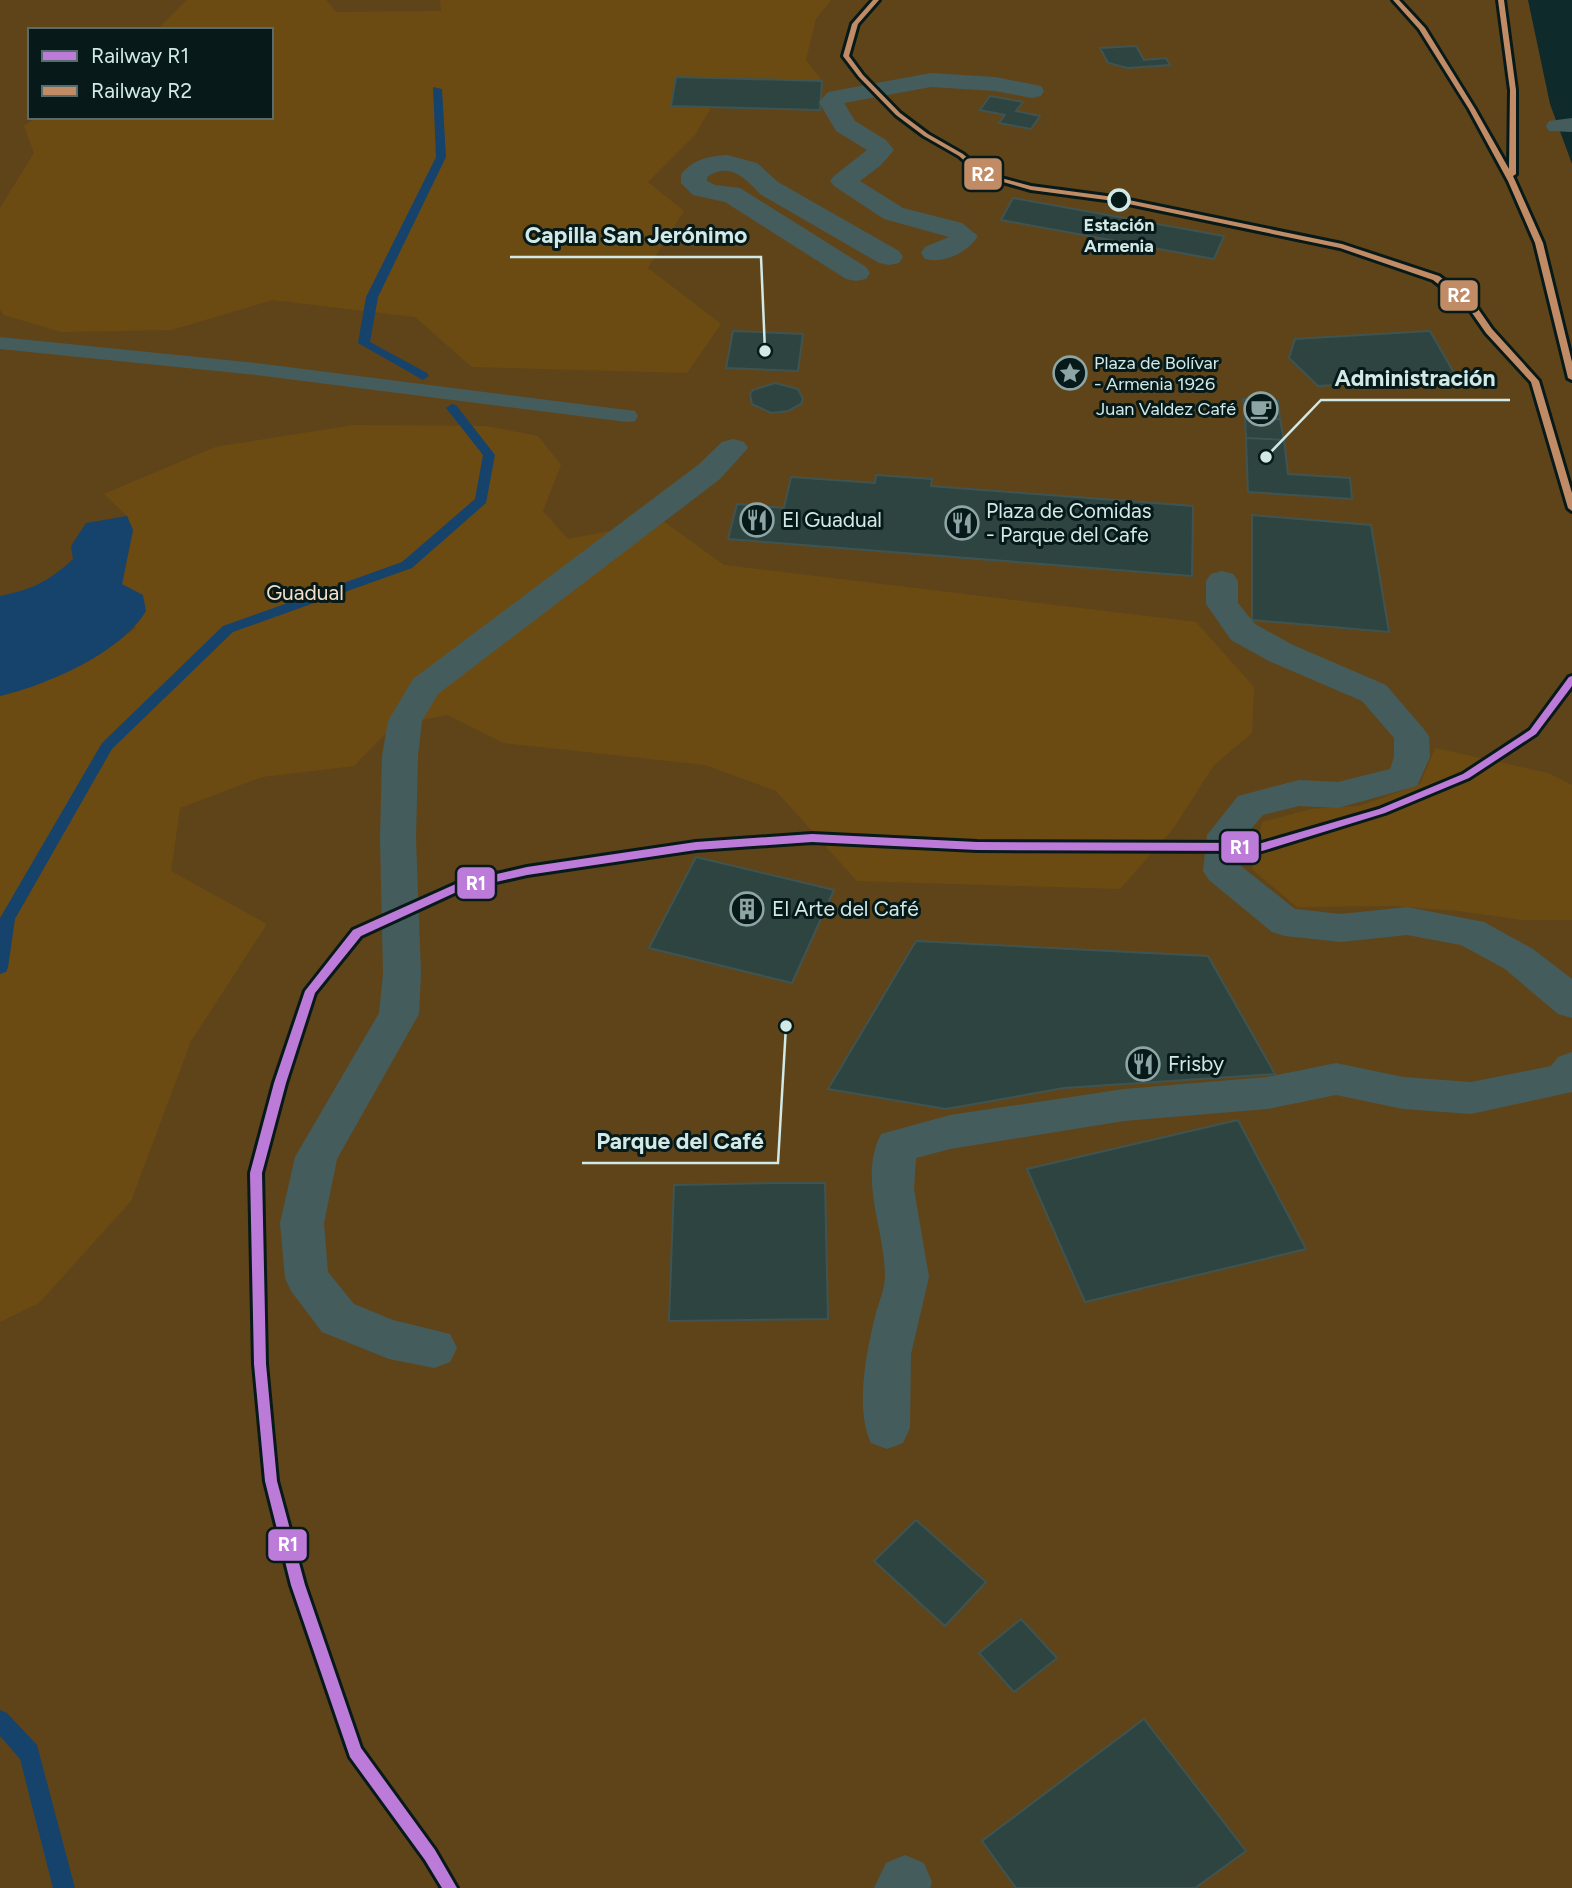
<svg xmlns="http://www.w3.org/2000/svg" width="1572" height="1888" font-family="Figtree,sans-serif">
<rect width="100%" height="100%" fill="#0f2a2a"/>
<path fill="#5f441a" fill-rule="evenodd" d="M0,0h1528l22,104 22,60v1724h-1572zM30,30h241v87h-241z"/>
<path fill="#6c4b13" d="M187,0h139l10,12 105,-1 -1,-11h391l-15,19 -10,41 16,21 -146,-3 -5,28 40,1 -16,28 -47,47 36,29 -36,57 73,56 -34,49 -215,-6 -57,-50 -142,-17 -102,30 -110,2 -57,-17 -4,-6v-101l34,-55 -10,-27 13,-9h234v-87h-114z
M354,425l132,1 52,10 23,29 -18,46 25,28 95,-18 61,44 472,57 58,65 -2,46 -38,32 -41,64 -53,60 -263,-8 -81,-90 -71,-26 -201,-22 -56,-28 -54,10 -40,41 -92,11 -82,31 -9,63 96,53 -76,117 -60,160 -92,102 -39,19v-626l19,-5 67,-28 50,-35 -14,-43 11,-55 -6,-14 -23,-22 111,-47z
M1435,748l113,25 24,12v135h-49l-64,-9 -65,-5 -97,1 -45,-38 10,-47 49,-13 49,-3 60,-22z"/>
<path fill="#15436c" d="M127,516l6,14 -11,54 21,11 3,16c-25,42 -99,74 -146,85v-100c33,-7 48,-14 73,-37l-2,-13 15,-23z"/>
<g fill="none" stroke-linecap="round" stroke-linejoin="round">
<path fill="#15436c" fill-rule="evenodd" d="M433,87l9,2 4,68 -68,140 -8,45 57,31 2,3 -6,4 -65,-37 8,-46 70,-140z
M452,404l4,1 39,50 -9,48 -74,65 -179,64 -121,117 -97,170 -7,49 -2,4 -6,2v-56l102,-175 121,-117 179,-64 73,-63 8,-44 -37,-47z
M0,1710l7,3 30,32 38,143h-22l-33,-129 -20,-23z"/>
</g>
<path fill="#2d4441" stroke="#3f5451" stroke-width="2" d="M1136,46l8,14 22,-2 4,7 -42,3 -20,-5 -8,-15z
M676,77l146,4 -2,29 -149,-4z
M990,96l33,6 -7,9 24,5 -9,13 -32,-6 6,-8 -25,-5z
M1013,198l211,38 -10,23 -213,-39z
M733,331l70,3 -5,37 -72,-3z
M1430,331l27,47 -139,8 -29,-28 6,-19z
M775,383l23,6 5,10 -2,5 -13,7 -17,2 -19,-9 -2,-10 3,-4z
M1243,399l35,2 2,18 -35,-1z
M1245,418l35,1 4,21 -38,-2z
M1246,438l38,2 4,34 62,4 2,21 -104,-7z
M876,475l56,4 -1,7 262,20 -1,70 -464,-37 9,-35 47,4 7,-31 84,6z
M1252,515l119,10 18,107 -137,-12z
M696,857l138,33 -42,93 -143,-35z
M916,941l292,15 67,118 -211,14 -118,21 -118,-20z
M1238,1120l68,129 -221,53 -58,-133z
M781,1183h44l3,136 -159,2 5,-136z
M916,1520l70,62 -41,44 -71,-65z
M1021,1619l36,39 -43,34 -35,-39z
M1144,1719l102,132 -51,37h-179l-34,-47z"/>
<g fill="none" stroke-linecap="round" stroke-linejoin="round">
<path fill="#445d5c" fill-rule="evenodd" d="M0,337l256,26 371,47 8,1 3,5 -3,5 -8,1 -371,-47 -256,-26z"/>
<path fill="#445d5c" fill-rule="evenodd" d="M931,73l64,4 46,9 3,5 -3,5 -9,2 -37,-7 -64,-4 -87,16 11,18 31,19 8,10 -14,16 -20,15 43,27 59,15 16,13c-10,16 -33,28 -53,23l-4,-6 4,-6 24,-10 -65,-18 -50,-33 -4,-5 4,-5 33,-26 -31,-19 -17,-29 9,-10z
M727,155l30,8 21,19 121,69 4,6 -4,6 -10,2 -10,-2 -119,-69c-16,-17 -30,-32 -53,-17v4l8,4 25,3 126,79 4,6 -4,6 -10,2 -10,-2 -121,-77 -32,-7 -12,-12v-8c10,-15 28,-19 46,-20z
M733,439l11,3 4,6 -28,31 -282,215 -16,27 -4,35 -2,83 5,135 -2,40 -82,145 -13,64 4,49 26,32 39,16 57,14 7,14 -7,14 -16,6 -45,-9 -67,-27 -31,-41 -6,-13 -5,-55 15,-66 84,-144 4,-39 -3,-135 2,-83 6,-35 25,-42 285,-214 24,-23z
M1222,571l11,3 5,7v22l17,21 38,21 93,40 37,43 6,8 1,21 -13,29 -79,22 -39,-2 -36,9 -20,23 -2,28 54,43 46,5 66,-7 77,15 49,27 39,30v39l-14,-4 -53,-45 -44,-24 -54,-10 -66,7 -56,-6 -13,-4 -63,-52 -6,-9 4,-36 31,-39 61,-16 39,2 52,-13 4,-12v-19l-32,-37 -93,-40 -38,-21 -25,-36v-23l5,-7z
M1572,1052v40l-101,22 -68,-5 -67,-14 -69,14 -143,12 -174,28 -34,9 -2,31 15,88 -18,77 -1,74 -7,15 -16,6 -16,-6c-16,-34 -5,-90 4,-126 3,-13 10,-28 10,-41 0,-47 -27,-97 -4,-142l69,-19 174,-26 143,-12 69,-14 67,14 68,5 80,-16 7,-9z
M905,1855l19,8 8,19 -2,6h-56l12,-25z"/>
<path fill="#445d5c" fill-rule="evenodd" d="M1572,118v14l-23,-1 -3,-5 3,-5z"/>
<defs>
<path id="rail-1" d="M1572,676v10l-36,48 -67,44 -84,35 -123,38 -285,-1 -165,-8 -116,8 -169,25 -66,15 -100,46 -46,57 -29,90 -24,90 4,191 11,117 28,104 56,163 74,102 22,38h-15l-17,-28 -75,-103 -59,-172 -26,-104 -11,-117 -4,-191 24,-90 31,-92 48,-61 105,-47 69,-16 169,-25 116,-8 165,8 285,1 117,-34 84,-35 67,-44 39,-53z"/>
<path id="rail-2" d="M873,0h6l-21,24 -9,32 14,19 37,38 28,21 35,20 23,20 45,12 83,11 228,47 97,32 35,27 18,26 47,52 33,112v18l-4,-3 -37,-126 -45,-49 -18,-26 -35,-27 -93,-32 -226,-47 -83,-11 -49,-14 -23,-20 -35,-20 -28,-21 -37,-38 -16,-21 9,-32z
M1393,0h6l26,28 50,81 34,60 1,-79 -12,-90h6l12,90v84l-3,2 30,67 29,119v18l-4,-2 -33,-135 -27,-62 -39,-72 -50,-80z"/>
</defs>
<use href="#rail-1" stroke="#071a19" stroke-width="6"/>
<use href="#rail-2" stroke="#071a19" stroke-width="6"/>
<use href="#rail-1" fill="#bd7bd9" fill-rule="evenodd"/>
<use href="#rail-2" fill="#c18c65" fill-rule="evenodd"/>
</g>
<defs>
<symbol id="sight-ring" viewBox="-11 -11 22 22"><circle r="9.5" fill="#071a19" stroke="#8da6a5" stroke-width="1.5"/><path d="M0-6L1.8-2.2L6-1.7L2.9 1.2L3.7 5.4L0 3.3L-3.7 5.4L-2.9 1.2L-6-1.7L-1.8-2.2Z" fill="#8da6a5"/></symbol>
<symbol id="cafe-ring" viewBox="-11 -11 22 22"><circle r="9.5" fill="#071a19" stroke="#8da6a5" stroke-width="1.5"/><path d="M-5.5-4.5H6V0H3Q3 3.5 0 3.5H-2.5Q-5.5 3.5-5.5 0ZM3-3.2v2h1.7v-2ZM-6 4.5H4V6H-6Z" fill="#8da6a5"/></symbol>
<symbol id="restaurant-ring" viewBox="-11 -11 22 22"><circle r="9.5" fill="#071a19" stroke="#8da6a5" stroke-width="1.5"/><path d="M-5-6h1v4h1v-4h1v4h1v-4h1v5L-1.5 .5V6h-2V.5L-5-1ZM5-6V6H3V1.5H1.5Q1.5-4 5-6Z" fill="#8da6a5"/></symbol>
<symbol id="building-ring" viewBox="-11 -11 22 22"><circle r="9.5" fill="#071a19" stroke="#8da6a5" stroke-width="1.5"/><path d="M-4-6H4V6H1V3H-1V6H-4ZM-2.5-4.3h1.7v1.8h-1.7ZM.8-4.3h1.7v1.8H.8ZM-2.5-1h1.7V.8h-1.7ZM.8-1h1.7V.8H.8Z" fill="#8da6a5"/></symbol>
</defs>
<g fill-rule="evenodd">
<use href="#sight-ring" x="1051" y="354" width="38" height="38"/>
<use href="#cafe-ring" x="1242" y="390" width="38" height="38"/>
<use href="#restaurant-ring" x="738" y="501" width="38" height="38"/>
<use href="#restaurant-ring" x="943" y="504" width="38" height="38"/>
<use href="#building-ring" x="728" y="890" width="38" height="38"/>
<use href="#restaurant-ring" x="1124" y="1045" width="38" height="38"/>
</g>
<circle fill="#071a19" stroke="#d1e9e7" stroke-width="3.5" cx="1119" cy="200" r="10"/>
<g text-anchor="middle" stroke-width="6" stroke-linejoin="round" paint-order="stroke">
<g font-size="18" font-weight="bold" fill="#d1e9e7" stroke="#071a19">
<text x="1119" y="231">Estación<tspan x="1119" dy="21">Armenia</tspan></text>
</g>
<g font-size="18" fill="#d1e9e7" stroke="#071a19" text-anchor="start">
<text x="1094" y="369">Plaza de Bolívar<tspan x="1094" dy="21">- Armenia 1926</tspan></text>
<text x="1236" y="415" text-anchor="end">Juan Valdez Café</text>
</g>
<g font-size="21" fill="#d1e9e7" stroke="#071a19" text-anchor="start">
<text x="986" y="518">Plaza de Comidas<tspan x="986" dy="24">- Parque del Cafe</tspan></text>
<text x="782" y="527">El Guadual</text>
<text x="772" y="916">El Arte del Café</text>
<text x="1168" y="1071">Frisby</text>
</g>
<g font-size="21" fill="#f3dfc8" stroke="#071a19">
<text x="305" y="600">Guadual</text>
</g>
</g>
<path fill="none" stroke="#d1e9e7" stroke-width="2.5" d="M765 351L761 257H510M1266 457L1321 400H1510M786 1026L778 1163H582"/>
<g fill="#d1e9e7" stroke="#071a19" stroke-width="2.5">
<circle cx="765" cy="351" r="7"/>
<circle cx="1266" cy="457" r="7"/>
<circle cx="786" cy="1026" r="7"/>
</g>
<g font-size="23" text-anchor="middle" font-weight="bold" fill="#d1e9e7" stroke="#071a19" stroke-width="6" stroke-linejoin="round" paint-order="stroke">
<text x="636" y="243">Capilla San Jerónimo</text>
<text x="1415" y="386">Administración</text>
<text x="680" y="1149">Parque del Café</text>
</g>
<g stroke="#071a19" stroke-width="2.5">
<rect x="963" y="157" width="40" height="34" rx="7" fill="#c18c65"/>
<rect x="1439" y="279" width="40" height="33" rx="7" fill="#c18c65"/>
<rect x="1220" y="830" width="40" height="34" rx="7" fill="#bd7bd9"/>
<rect x="456" y="866" width="40" height="34" rx="7" fill="#bd7bd9"/>
<rect x="267" y="1528" width="41" height="34" rx="7" fill="#bd7bd9"/>
</g>
<g font-size="19" text-anchor="middle" font-weight="bold" fill="#fff">
<text x="983" y="181">R2</text>
<text x="1459" y="302">R2</text>
<text x="1240" y="854">R1</text>
<text x="476" y="890">R1</text>
<text x="288" y="1551">R1</text>
</g>
<rect x="28" y="28" width="245" height="91" fill="#071a19" stroke="#586d6b" stroke-width="2"/>
<rect x="42" y="51" width="35" height="10" fill="#bd7bd9" stroke="#586d6b" stroke-width="2"/>
<text x="91" y="63" font-size="21" fill="#d1e9e7">Railway R1</text>
<rect x="42" y="86" width="35" height="10" fill="#c18c65" stroke="#586d6b" stroke-width="2"/>
<text x="91" y="98" font-size="21" fill="#d1e9e7">Railway R2</text>
</svg>
